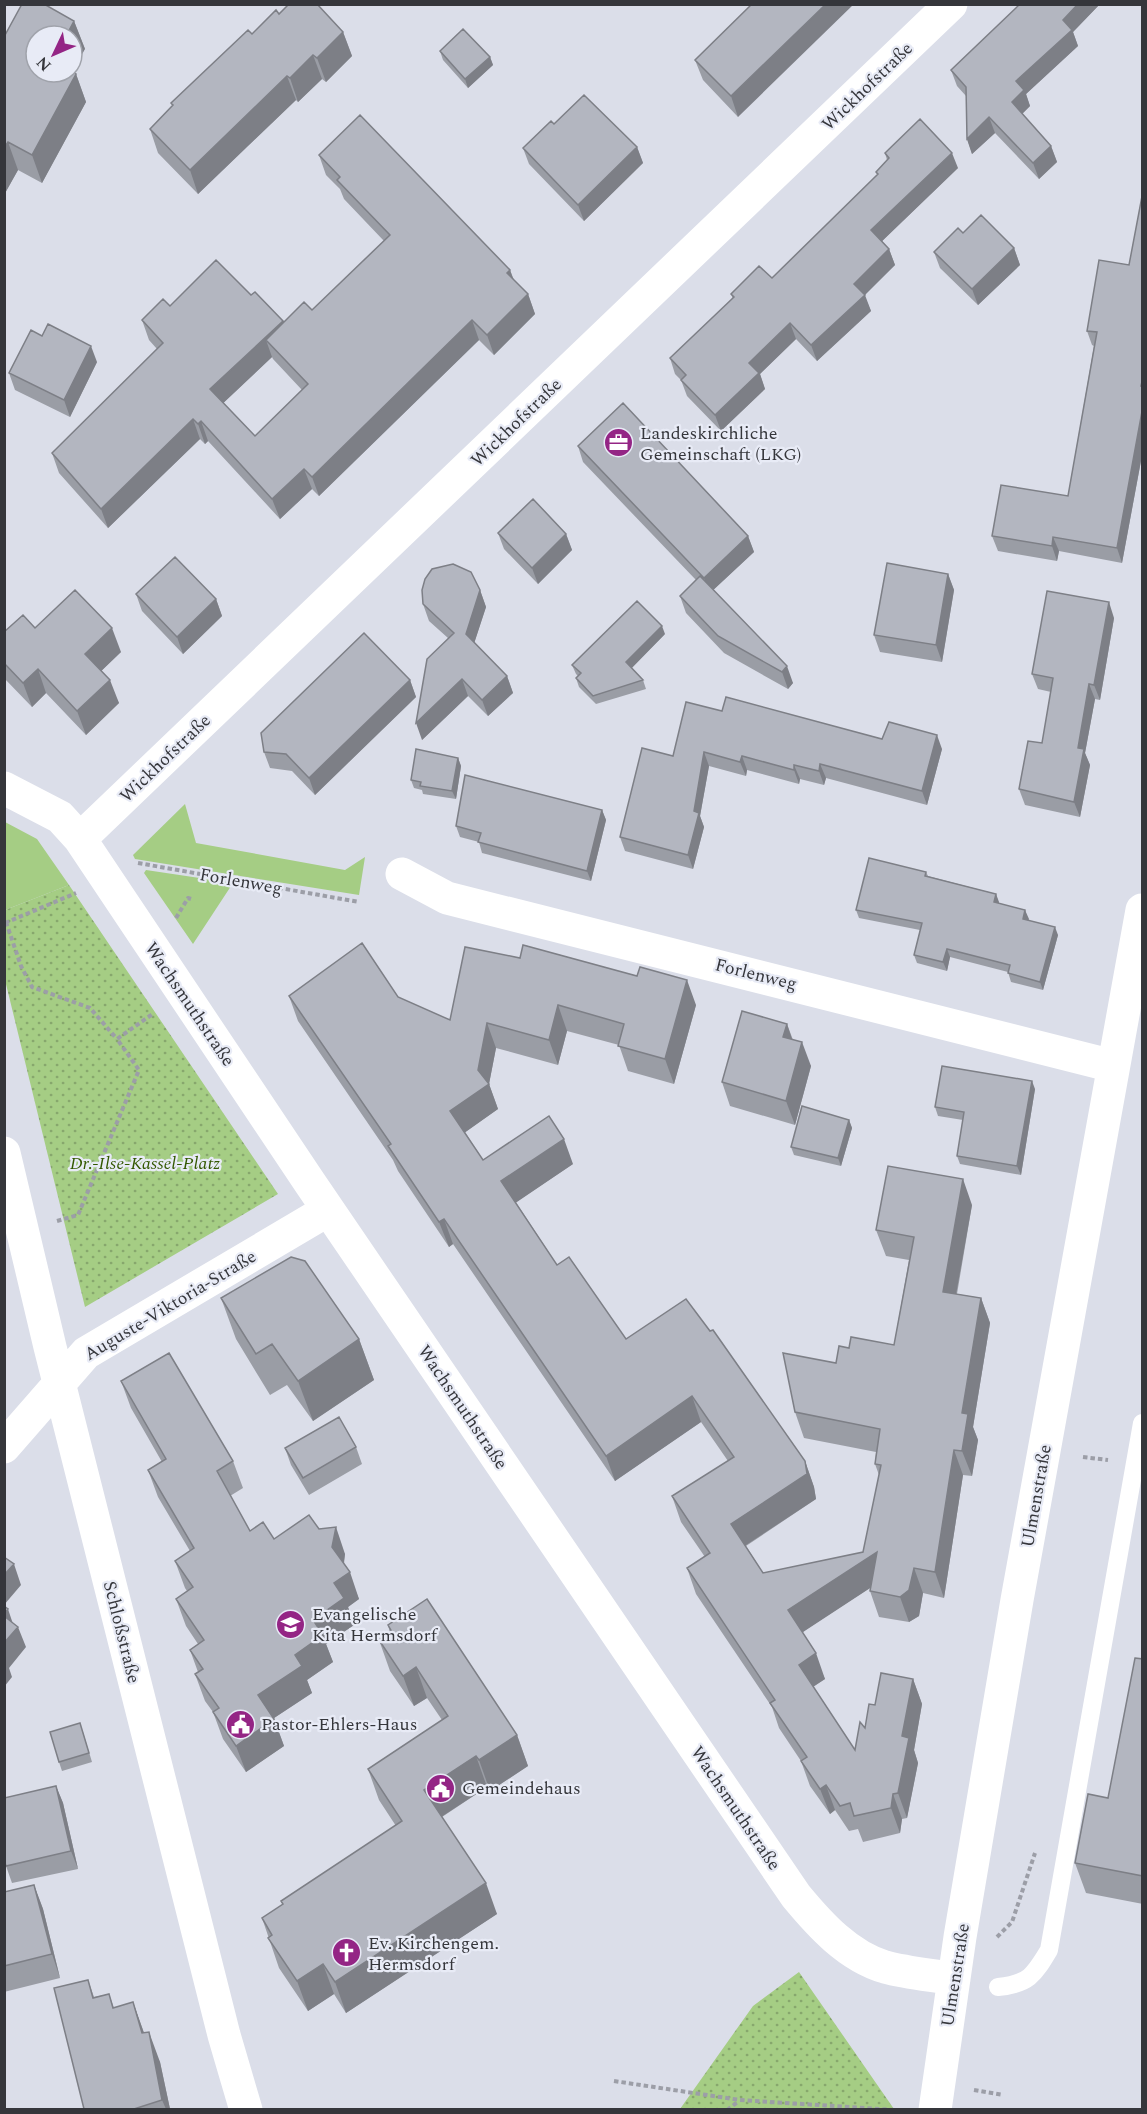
<svg xmlns="http://www.w3.org/2000/svg" width="1147" height="2114" font-family="Spectral,serif">
<defs>
<pattern id="park-dots" width="8" height="8" patternUnits="userSpaceOnUse" patternTransform="scale(1.5)"><rect width="8" height="8" fill="#a5cd84"/><path d="M2 2h.1M6 6h.1" fill="none" stroke="#87a76d" stroke-width="1.8" stroke-linecap="round"/></pattern>
</defs>
<rect width="100%" height="100%" fill="#dbdee9"/>
<path fill="#a5cd84" d="M185,804l11,39 149,27 20,-13 -6,38 -224,-36 -2,-4z
M5,822l32,17 32,46 -64,25z
M146,870l87,13 -40,61 -49,-71z"/>
<path fill="url(#park-dots)" d="M69,885l209,309 -193,113 -80,-327v-70z
M799,1972l95,137h-214l73,-103z"/>
<g fill="none" stroke-linecap="round" stroke-linejoin="round">
<path stroke="#9c9ea7" stroke-width="4" stroke-dasharray="4.5 3" stroke-linecap="butt" d="M138,863l221,39
M176,918l12,-20 3,1
M6,922l15,44 11,21 58,21 27,31
M5,923l71,-30
M57,1221l21,-6 61,-145 -22,-31 37,-26
M1083,1457l25,3
M997,1937l15,-15 23,-69
M614,2081l126,19 155,10
M974,2090l29,5
M727,2110l12,-9"/>
<path stroke="#fff" stroke-width="18" d="M998,1987c31,-3 36,-12 51,-37l93,-527"/>
<path stroke="#fff" stroke-width="33" d="M4,788l56,29 20,22 230,344 486,713c24,29 52,60 89,71 22,6 46,8 69,12
M80,839l871,-835
M402,874l45,24 666,168
M4,1153l46,194 174,688 22,75
M4,1447l82,-94 242,-143
M935,2110l25,-173 57,-337 125,-690"/>
</g>
<path fill="#9a9da5" fill-rule="evenodd" d="M752,4l-14,113 -35,-37 -8,-20z
M1020,4h80l-27,28 5,14 -52,48 4,12 -8,8 29,32 6,16 -18,17 -44,-46 -23,21 -5,-15 -1,-43 -9,-10 -6,-16z
M279,14l64,18 9,24 -26,26 -4,-3 -24,23 -2,-2 -98,94 -40,-41 -8,-24 22,-23 -1,-3 81,-69z
M74,21l11,28 -49,23 40,2 10,28 -44,81 -24,-13 -14,25v-158z
M440,51l50,6 3,8 -25,23 -25,-28z
M554,124l83,23 6,16 -59,58 -55,-57 -6,-16z
M885,153l73,15 -76,73 7,8 6,16 -31,30 7,16 -54,50 -21,-22 -36,35 5,15 -44,42 -34,-35 -6,-16 -6,-6 -5,-16 63,-59 -2,-5 41,-16 105,-103 -1,-3 11,-12z
M319,155l191,115 4,10 14,14 7,20 -41,41 -15,-15 -160,156 -7,-7 -32,30 -72,-78 -3,3 -5,-5 -92,89 -49,-55 -7,-20 105,-104 -8,-9 -7,-20 28,-14 81,-11 32,26v2l29,-13 72,-69 -40,-42 -4,-10 -14,-14zM272,357l1,2 29,31 -47,46 -32,-33z
M1143,191v259l-21,113 -63,-12 -2,10 -59,-10 -6,-15 76,-40 26,-150 -2,-1 -5,-14 42,-66z
M963,233l51,15 6,17 -42,40 -38,-37 -6,-16z
M97,362l-27,55 -55,-27 -6,-17z
M578,446l170,90 6,16 -41,38 80,93 -5,6 -64,-36 -38,-40 -6,-17 16,-16 -113,-118z
M498,533l68,1 6,16 -34,34 -34,-35z
M948,574l6,16 -12,72 -62,-10 -6,-17z
M480,590l6,17 -12,36 33,33 6,17 -25,23 -20,-20 -46,44 26,-102 -19,-17 -6,-17z
M136,594l80,5 6,17 -39,38 -41,-43z
M1114,618l-14,82 -5,-1 -10,54 5,12 -10,52 -55,-12 -6,-16 23,-46 9,-51 -13,-3 -6,-15z
M35,628l86,24 -20,19 18,32 -33,32 -40,-42 -14,14 -28,-29v-46z
M665,634l-34,34 12,12 3,9 -50,15 -17,-17 -3,-9 2,-2 -2,-2 -4,-9z
M410,680l6,17 -101,98 -23,-24 -22,-3 -6,-16z
M722,711l220,38 -15,56 -101,-27 -2,7 -24,-6 -1,5 -52,-14 -1,6 -37,-10 -9,50 4,11 -11,42 -68,-18 -5,-14 53,-81z
M458,758l3,8 -5,33 -33,-5 -1,-4 -8,-2 -3,-8z
M602,810l4,10 -15,61 -109,-28 -3,-11 -19,-5 -4,-11z
M926,872l2,4 68,18 3,10 26,6 3,10 30,15 -15,55 -32,-8 -3,-10 -58,-15 -3,14 -30,-8 -3,-8 6,-25 -61,-12 -3,-8z
M465,947l231,58 -22,79 -46,-13 -9,-26 -52,-14 -9,34 -62,-17 -7,36 9,25 -33,23 18,28 90,4 -57,38 41,63 69,74 179,122 9,26 2,12 -70,47 17,27 100,-21 16,-77 -4,-11 1,-12 -72,-14 -9,-26 41,-49 13,-15 45,-3 15,-85 -23,-4 -10,-26 96,-25 -15,89 24,4 9,25 -17,104 5,13 -6,36 -9,-1 -19,123 -21,-5 -4,23 -10,6 -30,-5 -9,-26 1,-4 -69,45 23,47 -12,8 42,63 20,-45 38,-26 9,25 -8,46 4,13 -11,55 -5,1 -2,14 -37,9 -5,-13 -9,2 -14,-21 -5,4 -20,-28 -9,-25 -22,-33 -7,-21 -76,-113 -9,-26 18,-11 -24,-35 -9,-26 56,-35 -27,-39 -86,59 -162,-237 -4,3 -51,-76 -5,-11 -95,-139 -9,-25 109,1 52,23z
M787,1024l6,16 18,26 -16,59 -65,-19 -8,-24z
M1035,1089l-14,86 -61,-11 -3,-8 6,-36 -25,-4 -3,-9z
M849,1120l3,8 -11,38 -47,-11 -3,-8z
M221,1298l138,41 15,41 -61,41 -26,-36 -17,10 -34,-56z
M121,1381l112,80 10,27 -13,8 20,35 24,8 45,-10 26,25 -1,10 15,35 -11,8 6,18 -28,19 7,18 -26,18 5,13 -38,25 10,28 -38,26 -23,-33 -10,-27 -8,-11 -10,-27 3,-2 -8,-22 8,-6 -12,-18 -10,-27 11,-8 -2,-3 -10,-27 15,-10 -32,-54 -10,-27 14,-8 -31,-54z
M356,1447l6,17 -53,31 -18,-30 -6,-17z
M388,1625l129,110 11,31 -38,25 -3,-4 -45,30 55,97 -151,99 -12,-19 -26,17 -29,-43 -17,-50 21,-13 -2,-4 115,-75 -17,-26 -11,-31 74,-49 -15,-22 -13,8 -24,-35 -11,-31 11,-7z
M1143,1659v245l-57,-11 -11,-30 33,-65z
M83,1732l9,30 -30,9 -3,-9z
M56,1786l7,17 15,66 -66,14 -6,-17z
M34,1885l9,24 17,69 -56,14v-100z
M88,1980l6,17 15,-3 5,14 19,-6 11,31 16,29 10,47h-86z"/>
<path fill="#7d7f86" d="M826,4h28l-116,113 -7,-21z
M1078,4h22l-27,28 5,14 -52,48 4,12 -12,12 -6,-16 4,-21 47,-61z
M74,21l11,28 -13,23v-36h-6z
M343,32l9,24 -26,26 -9,-24z
M313,55l9,24 -24,23 -8,-24z
M490,57l3,8 -25,23 -3,-9z
M76,74l10,28 -44,81 -10,-28z
M287,76l9,24 -98,94 -8,-24z
M989,117l6,16 -23,21 -5,-15z
M8,142l10,28 -14,25v-47z
M1051,146l6,16 -18,17 -6,-16z
M637,147l6,16 -59,58 -6,-16z
M952,153l6,15 -81,78 -6,-16z
M1014,248l6,17 -42,40 -6,-16z
M889,249l6,16 -35,35 -6,-16z
M510,270l7,20 -10,-17z
M528,294l7,20 -41,41 -7,-20z
M865,295l6,16 -54,50 -6,-16z
M472,320l7,20 -160,156 -7,-19z
M283,321l7,20 -24,-1 6,17 -55,52 -7,-20z
M790,323l6,16 -36,35 5,15 -44,42 -6,-16 34,-52z
M91,346l6,16 -27,55 -6,-17z
M1143,406v44l-21,113 -5,-15z
M193,419l7,20 -92,89 -7,-19z
M201,421l7,20 -3,3 -7,-20z
M304,469l8,20 -32,30 -8,-20z
M566,534l6,16 -34,34 -6,-16z
M748,536l6,16 -45,42 -5,-16z
M1053,537l6,14 -2,10 -5,-15z
M948,574l6,16 -12,72 -6,-17z
M480,590l6,17 -14,43 -6,-16z
M216,599l6,17 -39,38 -6,-17z
M1109,602l5,16 -14,82 -6,-15z
M662,626l3,8 -36,37 -3,-9z
M112,628l9,24 -27,26 -9,-24z
M787,666l6,17 -5,6 -6,-17z
M38,669l8,24 -14,14 -9,-24z
M507,676l6,17 -25,23 -6,-16z
M462,679l6,17 -46,44 -6,-17z
M110,680l9,23 -33,32 -9,-24z
M410,680l6,17 -101,98 -6,-17z
M1089,684l6,15 -10,54 5,12 -10,52 -6,-15 4,-54z
M937,735l5,14 -15,56 -5,-14z
M704,752l5,14 -9,50 4,11 -11,42 -5,-14 6,-44z
M742,756l5,14 -1,6 -6,-14z
M458,758l3,8 -5,33 -4,-8z
M820,764l6,14 -2,7 -5,-14z
M794,765l6,14 -1,5 -5,-14z
M602,810l4,10 -15,61 -4,-10z
M996,894l3,8 -2,9 -3,-9z
M1025,910l4,9 -3,8 -3,-8z
M1055,927l3,8 -15,55 -3,-8z
M947,949l3,8 -3,14 -4,-9z
M687,980l9,25 -22,79 -9,-25z
M558,1005l9,26 -9,34 -9,-25z
M487,1023l9,25 -7,36 9,25 -38,27 -10,-25 28,-41z
M787,1024l8,24 -12,-11z
M802,1042l9,24 -16,59 -9,-24z
M1032,1081l3,8 -14,86 -4,-9z
M849,1120l3,8 -11,38 -3,-8z
M564,1139l9,25 -62,42 -10,-25z
M963,1179l9,26 -20,112 -9,-25z
M444,1219l9,25 -4,3 -10,-25z
M981,1298l9,25 -17,104 5,13 -6,36 -10,-25v-38z
M359,1339l15,41 -61,41 -15,-40z
M692,1396l9,26 -86,59 -9,-25z
M954,1450l9,25 -19,123 -9,-26z
M805,1461l9,26 2,12 -76,50 -9,-25z
M336,1527l9,27 -3,20 -10,-27z
M877,1552l10,25 -90,59 -9,-26z
M14,1564l7,21 -17,20v-30z
M914,1568l9,25 -4,23 -10,6 -9,-25z
M350,1572l9,27 -11,8 6,18 -28,19 7,18 -26,18 5,13 -44,29 -10,-27 37,-40 18,-35 21,-37z
M8,1609l7,21 3,-3 8,20 -17,21 3,9 -8,10v-73z
M816,1653l9,26 -17,11 -9,-25z
M416,1667l11,31 -13,8 -11,-30z
M913,1679l9,25 -8,46 4,13 -11,55 -9,-25 4,-57z
M274,1719l10,27 -38,26 -10,-26z
M517,1735l11,31 -38,25 -11,-31z
M476,1756l11,31 -52,34 -11,-31z
M826,1785l9,25 -5,4 -10,-25z
M56,1786l7,17 15,66 -7,-18z
M893,1794l9,25 -2,14 -9,-25z
M486,1883l11,31 -151,99 -11,-31z
M34,1885l9,24 17,69 -8,-24z
M323,1964l11,30 -26,17 -11,-30z
M133,2002l11,31h-2z
M149,2032l11,30 10,47h-4l-4,-9z"/>
<path fill="#b3b6c0" stroke="#7d7f86" stroke-width="1.5" d="M22,4h22l30,17 -8,15h-30v36h36l4,2 -44,81 -24,-13 -4,6v-111z
M289,4h28l26,28 -26,26 -4,-3 -23,23 -3,-2 -97,94 -40,-41 23,-24 -2,-2 77,-73 4,4 24,-24 3,4z
M752,4h74l-95,92 -36,-36z
M1020,4h58l-15,16 9,10 -56,51 8,9 -12,12 39,44 -18,17 -44,-46 -22,22 -1,-52 -15,-17z
M463,29l27,28 -25,22 -25,-28z
M584,95l53,52 -59,58 -55,-57 28,-27 3,3z
M360,115l150,155 -3,3 21,21 -41,41 -15,-15 -160,157 -8,-8 -32,30 -71,-78 -3,3 -5,-5 -92,90 -49,-56 111,-110 -21,-23 21,-21 7,7 46,-46 35,35 4,-3 28,29 -73,68 45,47 53,-52 -42,-44 38,-38 8,8 78,-75 -53,-55 3,-3 -21,-22z
M920,119l32,34 -81,77 18,19 -35,35 11,11 -54,50 -21,-22 -41,40 10,10 -44,42 -34,-35 5,-5 -16,-17 64,-61 -3,-3 28,-28 13,12 106,-104 -2,-2 13,-14 -4,-5z
M1143,191v186l-2,9h2v20l-26,142 -64,-11 -1,9 -60,-10 9,-51 67,11 29,-164 -10,-1 12,-71 30,5z
M981,215l33,33 -42,41 -38,-37 24,-24 5,5z
M48,324l43,22 -27,54 -55,-27 22,-43 11,6z
M623,403l125,133 -44,42 -126,-132z
M533,499l33,35 -34,34 -34,-35z
M175,557l41,42 -39,38 -41,-43z
M887,563l61,11 -12,71 -62,-10z
M453,564l18,8 9,18 -14,44 41,42 -25,24 -20,-21 -46,44 11,-64 27,-26 -31,-29 -1,-14 3,-11 7,-10z
M700,576l87,90 -5,6 -64,-36 -38,-40z
M75,590l37,38 -27,26 25,26 -33,31 -39,-42 -15,14 -19,-20v-31l19,-17 12,13z
M1047,591l62,11 -15,83 -5,-1 -11,64 6,1 -10,53 -55,-13 9,-48 14,2 11,-65 -21,-4z
M637,601l25,25 -36,36 17,18 -50,16 -17,-18 5,-5 -9,-8z
M364,633l46,47 -101,98 -23,-24 -22,-2 -3,-19z
M726,697l156,42 7,-17 48,13 -15,56 -102,-27 -1,7 -25,-6v5l-52,-14 -2,6 -36,-10 -10,59 5,2 -11,42 -68,-18 22,-89 31,8 13,-54 36,9z
M416,749l42,9 -6,33 -32,-5 1,-4 -10,-2z
M465,775l137,35 -15,61 -109,-29 3,-9 -25,-7z
M869,858l57,14 -1,4 71,18 -2,8 31,8 -2,9 32,8 -15,55 -32,-9 2,-8 -63,-16 -4,13 -29,-7 8,-32 -66,-13z
M362,943l36,54 52,23 15,-73 55,11 3,-13 114,31 3,-9 47,13 -22,79 -47,-13 6,-22 -66,-19 -9,35 -62,-17 -9,47 11,14 -39,27 33,49 66,-44 15,23 -63,42 56,84 12,-8 57,82 60,-40 24,32 3,-1 92,131 2,13 -76,50 32,49 100,-21 18,-87 -6,-1 5,-35 -85,-17 -12,-59 53,10 3,-17 10,2 2,-11 43,8 20,-108 -38,-7 12,-64 75,13 -20,113 38,6 -19,115 6,1 -6,37 -8,-1 -19,122 -21,-4 -5,22 -9,7 -30,-6 7,-39 -89,58 28,43 -17,12 56,85 5,-28 5,6 4,-24 6,1 6,-32 32,6 -11,57 7,2 -11,55 -5,1 -2,14 -37,8 -4,-13 -10,3 -14,-21 -6,4 -19,-28 6,-4 -37,-54 5,-3 -88,-132 23,-15 -38,-57 62,-39 -42,-61 -86,60 -162,-237 -5,3 -51,-76 3,-2 -102,-148z
M742,1011l45,13 -4,13 19,5 -16,59 -64,-19z
M942,1066l90,15 -15,85 -60,-10 7,-44 -29,-5z
M802,1106l47,14 -11,38 -47,-11z
M291,1257l14,4 54,78 -61,42 -26,-37 -16,10 -35,-56z
M169,1353l64,108 -16,10 33,60 13,-9 11,17 35,-24 10,14 17,-2 -4,20 18,25 -16,11 10,15 -31,22 10,15 -28,20 7,11 -44,29 16,24 -38,27 -23,-34 6,-4 -24,-34 8,-5 -13,-19 14,-10 -28,-41 17,-12 -18,-26 19,-13 -46,-78 18,-11 -45,-78z
M339,1417l17,30 -53,31 -18,-30z
M4,1557l10,7 -10,11z
M427,1599l90,136 -38,25 -3,-4 -52,34 62,93 -151,99 -12,-18 -26,17 -29,-43 4,-3 -10,-17 21,-14 -2,-3 121,-80 -34,-52 80,-53 -32,-49 -13,9 -24,-36 13,-8 -4,-7z
M4,1606l4,3 -4,5z
M4,1616l14,11 -14,16z
M1135,1658l8,1v217l-68,-13 13,-69 20,4z
M80,1723l9,30 -30,9 -9,-30z
M56,1786l15,65 -65,15 -2,-6v-62z
M34,1885l18,69 -48,12v-74z
M88,1980l5,18 16,-4 4,14 20,-6 9,31 7,-1 13,68 -28,9h-50l-30,-121z"/>
<defs>
<symbol id="office-disc" viewBox="-11 -11 22 22"><circle r="9.5" fill="#942585" stroke="#e8ebf6"/><path d="M-6-3h4V-5.5h4V-3h4V5H-6ZM-1-4.5V-3h2v-1.5ZM-6 0V1H6V0Z" fill="#fff"/></symbol>
<symbol id="school-disc" viewBox="-11 -11 22 22"><circle r="9.5" fill="#942585" stroke="#e8ebf6"/><path d="M0-5L7-2L0 1L-7-2ZM-4 1L0 2.5L4 1V4Q0 6-4 4Z" fill="#fff"/></symbol>
<symbol id="civic-disc" viewBox="-11 -11 22 22"><circle r="9.5" fill="#942585" stroke="#e8ebf6"/><path d="M-.6-6.5H3V-4.5H.6V-3L4-1V1h2V6H-6V1h2V-1L-.6-3ZM-1.2 2.5V6h2.4V2.5Z" fill="#fff"/></symbol>
<symbol id="church-disc" viewBox="-11 -11 22 22"><circle r="9.5" fill="#942585" stroke="#e8ebf6"/><path d="M-1.2-6h2.4v3.5h3.3v2.4h-3.3V6h-2.4V-.1h-3.3v-2.4h3.3Z" fill="#fff"/></symbol>
</defs>
<g fill-rule="evenodd">
<use href="#office-disc" x="602" y="426" width="33" height="33"/>
<use href="#school-disc" x="274" y="1608" width="33" height="33"/>
<use href="#civic-disc" x="224" y="1708" width="33" height="33"/>
<use href="#civic-disc" x="424" y="1772" width="33" height="33"/>
<use href="#church-disc" x="330" y="1936" width="33" height="33"/>
</g>
<g text-anchor="middle" stroke-width="4.5" stroke-linejoin="round" paint-order="stroke">
<g font-size="18" fill="#35363b" stroke="#e8ebf6">
<text transform="translate(867 86) rotate(-44)" y="6">Wickhofstraße</text>
<text transform="translate(516 422) rotate(-44)" y="6">Wickhofstraße</text>
<text transform="translate(165 758) rotate(-44)" y="6">Wickhofstraße</text>
<text transform="translate(241 881) rotate(10)" y="6">Forlenweg</text>
<text transform="translate(756 974) rotate(14)" y="6">Forlenweg</text>
<text transform="translate(190 1004) rotate(56)" y="6">Wachsmuthstraße</text>
<text transform="translate(170 1305) rotate(-31)" y="6">Auguste-Viktoria-Straße</text>
<text transform="translate(463 1407) rotate(56)" y="6">Wachsmuthstraße</text>
<text transform="translate(1036 1496) rotate(-80)" y="6">Ulmenstraße</text>
<text transform="translate(122 1632) rotate(76)" y="6">Schloßstraße</text>
<text transform="translate(736 1808) rotate(56)" y="6">Wachsmuthstraße</text>
<text transform="translate(955 1975) rotate(-81)" y="6">Ulmenstraße</text>
</g>
<g font-size="18" fill="#35363b" stroke="#e8ebf6" text-anchor="start">
<text x="640" y="439">Landeskirchliche<tspan x="640" dy="21">Gemeinschaft (LKG)</tspan></text>
<text x="312" y="1620">Evangelische<tspan x="312" dy="21">Kita Hermsdorf</tspan></text>
<text x="261" y="1730">Pastor-Ehlers-Haus</text>
<text x="462" y="1794">Gemeindehaus</text>
<text x="368" y="1949">Ev. Kirchengem.<tspan x="368" dy="21">Hermsdorf</tspan></text>
</g>
<g font-size="18" font-style="italic" fill="#335800" stroke="#e8ebf6">
<text x="145" y="1169">Dr.-Ilse-Kassel-Platz</text>
</g>
</g>
<rect width="1147" height="2114" fill="none" stroke="#35363b" stroke-width="12"/>
<g transform="translate(54 54) rotate(226)"><circle r="28" fill="#e8ebf6" stroke="#a0a3ab" stroke-width="1.5"/>
<path d="M0-4.5L10 22L0 15L-10 22Z" fill="#942585"/>
<text y="-9" font-size="16" font-weight="bold" text-anchor="middle" fill="#35363b">N</text>
</g>
</svg>
